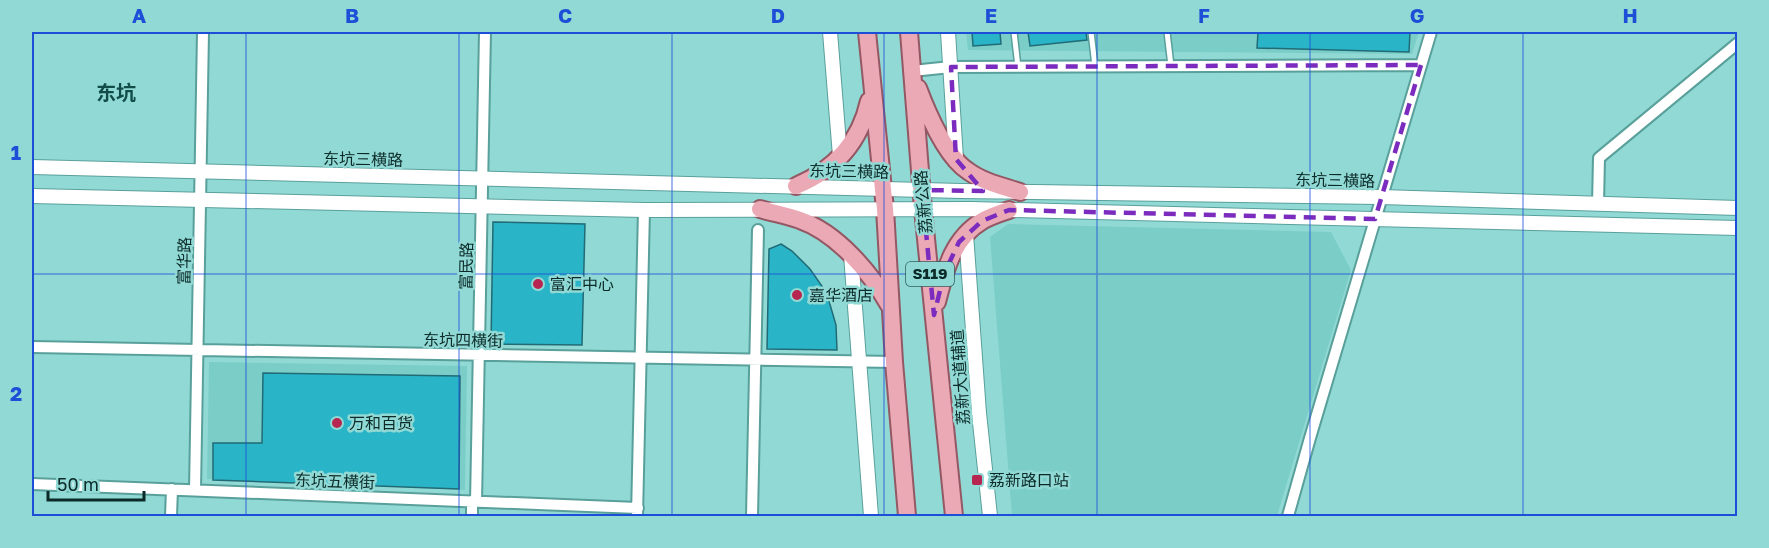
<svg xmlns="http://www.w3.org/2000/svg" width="1769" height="548" font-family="'Golos Text','Noto Sans SC',sans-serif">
<rect width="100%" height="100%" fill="#91d9d4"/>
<path fill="#7bcec8" d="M966,32h453l-7,22 -444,-4z
M1008,224l323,8 20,38 -74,246h-265l-22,-279z
M209,362l258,4 -2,124 -258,-11z"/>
<path fill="#29b4c8" stroke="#216b76" stroke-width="1.5" d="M972,32h28l1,12 -28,2z
M1028,32h58l1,8 -57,6z
M1258,32h152l-1,20 -152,-4z
M493,222l92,2 -3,121 -91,-1z
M781,244l11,7 18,18 14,20 5,12 7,24 1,25 -70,-1 2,-100z
M263,373l197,3 -1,113 -246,-9v-37h49z"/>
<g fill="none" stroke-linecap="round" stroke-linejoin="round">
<defs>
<path id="service" d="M1014,32l4,35
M1091,32l4,34
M1167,32l4,34"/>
<path id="minor" d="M912,71l39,-4 470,-2
M1598,204l1,-46 139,-115
M32,347l862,15
M32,484l606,24
M195,490l8,-458
M476,502l9,-470
M171,516l1,-27
M472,516v-15
M637,516l7,-306
M752,516l6,-286
M1288,516l22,-78 121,-406"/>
<path id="tertiary" d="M830,32l10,124
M948,32l8,127
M32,167l929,24 420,6 357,11
M32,196l612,14 328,-1 766,19
M966,234l13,179 11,103
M851,255l20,261"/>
<path id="primary" d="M867,32l18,177 9,153 13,154
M909,32l14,177 31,307
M918,88c9,24 28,69 50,83 15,11 34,15 52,21
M796,186c38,-16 64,-44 73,-85
M760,209c13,4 27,6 40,11 37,13 70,52 89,85
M937,302c8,-31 15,-63 45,-81 8,-5 18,-8 27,-11"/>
</defs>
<use href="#service" stroke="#59a09b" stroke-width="8"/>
<use href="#minor" stroke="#59a09b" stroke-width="14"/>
<use href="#tertiary" stroke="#59a09b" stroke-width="16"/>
<use href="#primary" stroke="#935864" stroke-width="20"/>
<use href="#service" stroke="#fff" stroke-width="5"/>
<use href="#minor" stroke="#fff" stroke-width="10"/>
<use href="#tertiary" stroke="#fff" stroke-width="14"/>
<use href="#primary" stroke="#eaa9b5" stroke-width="16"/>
</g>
<path fill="none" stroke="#7b2cbf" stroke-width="4.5" stroke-dasharray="12 8" stroke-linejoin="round" d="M1421,65l-46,154 -366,-9 -27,11 -23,21 -15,32 -10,41 -12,-125 61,1 -27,-32 -5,-92z"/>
<path fill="none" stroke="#1d4ed8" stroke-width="1.5" stroke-opacity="0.55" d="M246,32v484M459,32v484M672,32v484M884,32v484M1097,32v484M1310,32v484M1523,32v484M32,274h1706"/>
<g fill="#b62650" stroke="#91d9d4" stroke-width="2">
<circle cx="538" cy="284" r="6"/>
<circle cx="797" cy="295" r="6"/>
<circle cx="337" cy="423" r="6"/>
<rect x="971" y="474" width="12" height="12" rx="3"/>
</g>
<g text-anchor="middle" stroke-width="5" stroke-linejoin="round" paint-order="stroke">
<rect fill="#91d9d4" stroke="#335e5c" stroke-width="1.5" x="906" y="262" width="48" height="24" rx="4.5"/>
<g font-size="15" font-weight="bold" fill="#0b2a28">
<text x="930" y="279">S119</text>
</g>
<g font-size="16" fill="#0b2a28" stroke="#91d9d4">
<text transform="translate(363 159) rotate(1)" y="6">东坑三横路</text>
<text transform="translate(849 171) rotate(1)" y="6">东坑三横路</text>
<text transform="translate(1335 180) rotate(1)" y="6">东坑三横路</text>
<text transform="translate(923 202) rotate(-95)" y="6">荔新公路</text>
<text transform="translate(184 261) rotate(-89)" y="6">富华路</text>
<text transform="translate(466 266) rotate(-89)" y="6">富民路</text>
<text transform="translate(463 340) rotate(1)" y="6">东坑四横街</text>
<text transform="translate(960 377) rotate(-94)" y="6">荔新大道辅道</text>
<text transform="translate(335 481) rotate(2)" y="6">东坑五横街</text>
</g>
<g font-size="16" fill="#0b2a28" stroke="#91d9d4" text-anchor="start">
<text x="550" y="290">富汇中心</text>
<text x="809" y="301">嘉华酒店</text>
<text x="349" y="429">万和百货</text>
<text x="989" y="486">荔新路口站</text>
</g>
<g font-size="20" font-weight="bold" fill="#124c49" stroke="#91d9d4">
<text x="116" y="100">东坑</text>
</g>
</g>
<rect width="1769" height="548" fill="none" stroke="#91d9d4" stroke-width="66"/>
<path d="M48 491v9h96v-9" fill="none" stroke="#0b2a28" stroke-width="3"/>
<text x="57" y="491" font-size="18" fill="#0b2a28" stroke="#91d9d4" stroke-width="4.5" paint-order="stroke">50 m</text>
<rect x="33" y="33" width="1703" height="482" fill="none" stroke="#1d4ed8" stroke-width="2"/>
<g font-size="20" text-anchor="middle" font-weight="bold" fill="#1d4ed8">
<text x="139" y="23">A</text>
<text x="352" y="23">B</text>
<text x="565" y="23">C</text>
<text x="778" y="23">D</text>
<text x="991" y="23">E</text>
<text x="1204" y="23">F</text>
<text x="1417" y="23">G</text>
<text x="1630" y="23">H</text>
<text x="16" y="160">1</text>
<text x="16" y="401">2</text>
</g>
</svg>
